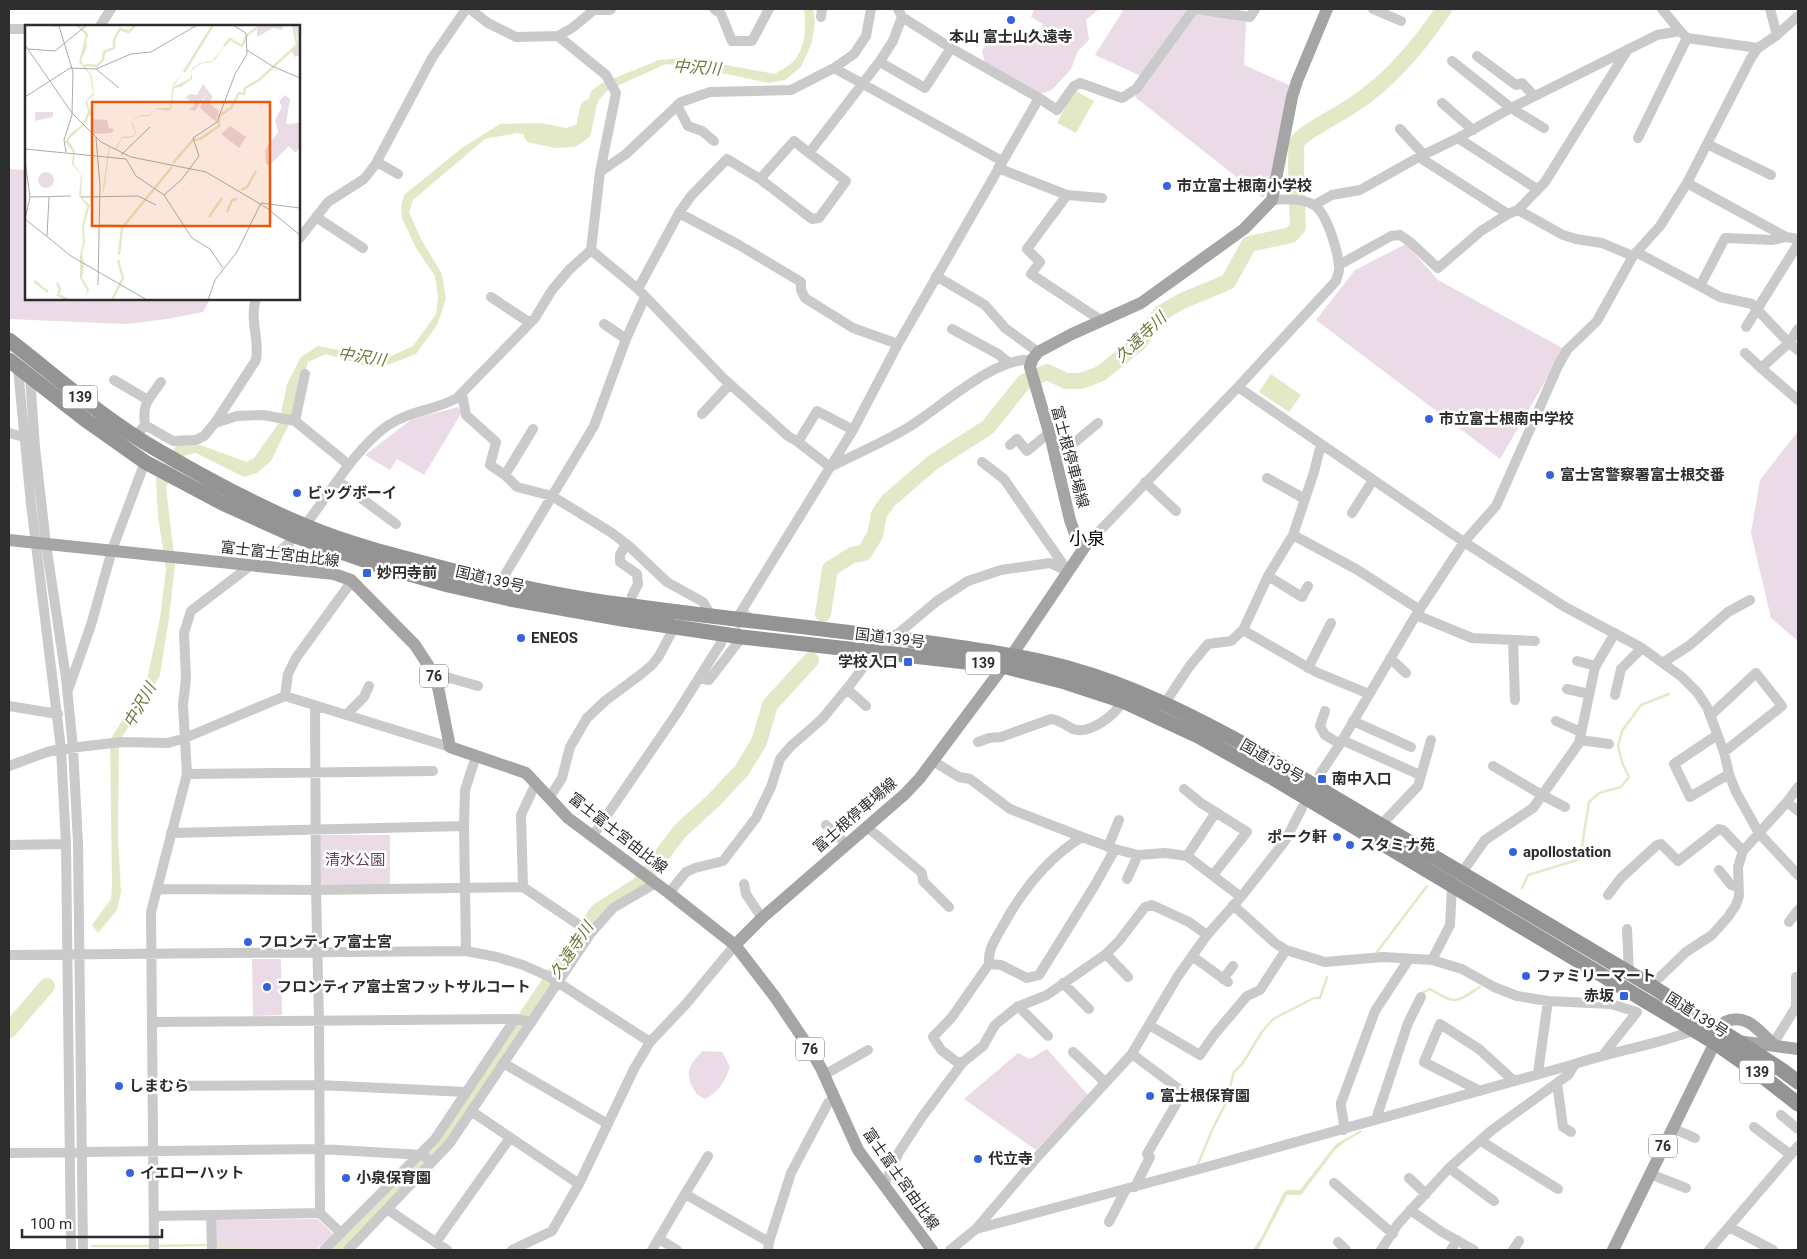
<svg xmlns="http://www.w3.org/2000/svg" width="1807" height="1259" font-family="Roboto,'Noto Sans JP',sans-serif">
<rect width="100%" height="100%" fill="#fff"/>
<path fill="#eadbe6" d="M1034,9h65l-13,11 3,20 -11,11 -7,18 -19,21 -12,4 -54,-27 -4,-16 9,-14 14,-4 30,9 8,-18 -12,-7z
M1124,9h65l-46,68 -48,-22z
M1192,12l54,9 -2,44 45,20 -16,90 -10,23 -128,-101z
M9,169l17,1v129h184l-7,13 -36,7 -41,5 -117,-5z
M1406,244l32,36 126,69 -64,110 -184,-139 39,-50z
M458,407l4,5 -38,63 -27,-16 -7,11 -25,-15 47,-36z
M1798,431v210l-27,-23 -20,-85 9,-53z
M320,835h70v50l-66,1 -3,-3z
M252,959h29l1,56 -29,1z
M1047,1049l41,46 -52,55 -72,-51 54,-46 12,6z
M702,1051l20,1 8,15c-5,14 -11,25 -25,32 -8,-4 -10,-6 -14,-15 -6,-15 1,-21 11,-33z
M318,1219l15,15 -17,16h-100v-30z"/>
<path fill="#e3e9c7" d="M804,9h9l2,13 -3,20 -11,25 -16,13 -16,3 -71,-15 -32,-4 -58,26 -9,10 -13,28 -8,7 -25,4 -36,-6 -32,6 -72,61 -4,12 12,27 21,35 4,25 -9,26 -21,29 -26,10 -20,3 -44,-13 -18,8 -19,62 -18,37 -14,12 -13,4 -48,-24 -10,2 -20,32 9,77 -6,54 -9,57 -18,32 -23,34 -1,96 3,55 -4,18 -19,23 -6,-8 19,-26 1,-15 -2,-144 37,-60 13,-62 6,-49 -8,-52 -2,-40 21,-33 23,1 47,17 7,-4 25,-35 8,-39 14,-27 17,-11 67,13 28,-13 23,-32 2,-17 -3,-21 -19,-28 -14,-30 -1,-12 3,-11 58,-47 38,-24 41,-1 25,5 15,-5 10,-32 11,-8 57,-23 24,-2 17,2 75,14c6,-4 15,-9 20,-14 11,-15 11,-34 9,-51z
M1074,90l20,11 -18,32 -19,-10z
M1271,374l30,21 -12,17 -30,-20z
M1361,1130l1,2 -16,9 -11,9 -34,45h-14l-29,55h-5l9,-14 22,-44 4,-2h12l36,-46z"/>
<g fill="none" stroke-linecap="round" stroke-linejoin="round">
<path stroke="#e3e9c7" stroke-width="2.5" d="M1522,888l6,-13 52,-16 9,-57 10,-9 22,-6 8,-10 -6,-12 -5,-19 4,-15 19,-26 28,-11
M1377,952l50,-66
M1420,994l10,-5c27,16 24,14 50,-2
M1197,1166l16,-38 12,-23 9,-33 8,-8 20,-32 11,-13 41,-21h6l7,-21
M92,1246h59
M156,1246l52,-1
M214,1246l38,4"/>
<path stroke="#e3e9c7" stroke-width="16" d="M532,135l24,5 17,-1 10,-7 5,-24
M823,614l7,-45 22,-14 12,-2 11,-18 4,-21 9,-13 44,-38 56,-36 36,-45 23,-10 19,9h15l19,-7 39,-31 22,-30 21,-12 46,-19 21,-38 42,-9 7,-8c-1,-23 -2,-45 -2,-68 1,-5 -1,-12 1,-16 4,-10 45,-30 56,-38 37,-24 67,-60 91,-96
M9,1030l38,-44
M336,1250l62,-59 34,-37 22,-30 144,-213 41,-26 41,-54 33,-30 29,-31 17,-28 11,-37 41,-45"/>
<path stroke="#d5d5d5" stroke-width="10" stroke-dasharray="10 5" stroke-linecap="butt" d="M725,638l24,-27"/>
<path stroke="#cacaca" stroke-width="10" d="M714,9l7,5 11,27h20l17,-32
M898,9l4,8 49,31 88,50 18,12 17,-24 6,-3 42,15 14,-9 58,-80
M1196,9l54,8 5,-8
M1373,9l28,12
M1662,9l18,22
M1770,9l7,26
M821,17l1,-8
M100,26l11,-17
M9,29h17
M558,36l14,-8 22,-18h16l1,-1
M1477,56l39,29 6,-2 12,13
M1452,61l59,47 33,20
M880,62l45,26 26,-40
M834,68l168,93
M1442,103l31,27
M677,105l11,21 14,5 12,10
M1400,129l24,26
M1458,138l79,51
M1638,138l49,-100
M1707,144l64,31
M1419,157l89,57
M377,162l21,12
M998,168l69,27 35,3
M600,172l26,-18 55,-52 29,-10 81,-2 43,-22 20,-14 12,-18 5,-27
M760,179l34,-38 15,12
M1687,183l99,54
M1067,195l-40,54 13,13 -9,12 71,47
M1314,205l18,-10 28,-5 59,-33 39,-19 53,-30 146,-73 23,-4 7,7 71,10
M1518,210l45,25 13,4 26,4 31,13
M679,213l60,32 62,37v8l4,8 48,30 45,16
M316,217l47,31
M299,239l29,-37 36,-23 11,-14 57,-107 34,-49
M591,250l47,39 85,89 65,58 10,6 32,25c26,-13 54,-25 79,-40 31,-19 86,-71 123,-67
M1636,252l64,34 25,-48 48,2 13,-3 12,2
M1339,265l52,-29 9,-1 10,7 28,26 43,-37 27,-17 10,-4 27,-28 83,-133
M936,276l49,29 20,23 33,24
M1700,286l20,11 32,7 37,39 9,7
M638,289l41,-76 12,-17 36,-37 33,20 52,40 7,-1 27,-37 -37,-28 71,-92 13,-20 9,-24
M491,297l39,26
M604,324l22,15
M1746,327l52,-83
M952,329l46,25 10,8
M1798,329l-9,14 -28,25 37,32
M1745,353l16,15
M23,368l-5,1 13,135 30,245 5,95 5,406
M31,375l-1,1 5,71 11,97 20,134 7,70 5,95 5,407
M114,380l34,20
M1238,387l226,155 101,65 77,41 40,29 15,15 10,15 17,45 5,22 7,18 23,41 39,42
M462,394l4,21 30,27 -6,23 15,10 12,12 35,9 60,37 18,14 37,35 36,20 9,15
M702,414l28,-30
M295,421l10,-47
M215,423l41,-63c4,-20 -7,-42 0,-61
M145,425c-3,-22 4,-26 16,-43
M9,433l15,4
M136,436l9,-11 28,16 23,-1 8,-4 11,-13 22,-7 26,-1 32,6 54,44
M798,442l19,-31 36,19
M1321,444l-7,28 -21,63 -25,41 -25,54 73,42 53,22
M1010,445l7,-6 10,12 22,-18
M1056,458l42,-35
M982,462l22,17 63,91
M505,475l28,-46
M1267,478l38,21
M338,481l58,43
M1145,482l31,29
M1352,513l21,-33
M1293,535l63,34 64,41
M626,544l-6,11v7l17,12 1,10 -6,12
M1086,545l152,-158 98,-106c1,-4 4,-10 3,-15 -1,-14 -12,-53 -25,-61 -11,-7 -30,-6 -42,-5
M264,567c14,-14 30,-28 42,-43 24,-31 50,-76 81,-98 23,-16 47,-15 70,-28l78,-80 17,-28 17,-20 22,-20 9,-78 16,-79 -10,-18 -48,-39 -42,1 -28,-14 -18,-14
M1268,576l34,21 6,-11
M500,583l94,-157 32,-87 19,-42
M1416,615l56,23 63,3
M736,620l117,-190 45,-86 141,-246
M894,637l43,-36 31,-20 33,-11 49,-7 17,8
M1513,640l2,60
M1390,658l16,15
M1577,661l19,5
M1664,662l26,-17 38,-33 22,-12
M1308,668l23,-45
M434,677l9,-1 35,10
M699,678l10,2 33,-43
M847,689l19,17
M1567,689l22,5
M68,690l23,-65 21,-75 33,-88
M1615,695l6,-26 21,-21
M285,696l3,-22 8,-16 53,-73 2,-5
M1165,703l24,-36 19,-23 23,-3 12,-11
M9,706l49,8
M315,706l1,184 3,131 1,192 20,19
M1325,711l-5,15 5,9 15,9
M346,715l18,-18 5,-11
M1711,715l45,-42 26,33 -58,46
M1353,721l58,26
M1556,721l25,11
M1717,735l-43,29 16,33 39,-23
M1342,740l78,35
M1580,740l29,4
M978,742l11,-4 12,-1 50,-18c9,1 14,6 22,10 17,6 42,-14 50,-28
M933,761l26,16 11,2 40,30 72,28 33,12 23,6 27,-2 22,3 54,41
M9,766l38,-14 14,-3 61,-7 46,1 17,-5 100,-42 165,51
M1493,766l49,29 23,12
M187,774l246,-3
M1320,774l20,-30 76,-129 48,-73 32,-36 62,-140 9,-16 30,-29 36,-65 27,-30 27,-43 64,-125 7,-10 19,-13 21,-19
M1184,789l17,14 46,29 -34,43
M549,798l13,-20 8,-31 17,-29 18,-17 35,-26 12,-10 7,-9 16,-30
M1787,802l11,9
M826,825l21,20
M1381,825l37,-39 13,-46
M867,827l55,46 1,8 26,26
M171,833l293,-7
M592,837l85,-124 44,-70
M9,845l57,-1
M1108,847l11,-27
M1115,849l-20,36 -56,90 -12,3 -26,-13 -12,-1 -37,53 -19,20 8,13 16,12h6l20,-16 12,-21 22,-18 30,-12 59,-41 13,-13 26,-34 7,-2 37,17 18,13
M1187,856l29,-44
M1719,870l12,15 7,2
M1461,874l24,-34 48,-32 46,-65 16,-76 20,-34
M1127,879l11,-24
M744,884l2,10 16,24
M523,887l-2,-72 15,-32
M157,889l159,1 207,-3 68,46
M669,893l17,-21 9,-4 28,-7 33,-43 15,-31 9,-28 11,-13 31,-27 28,-34 20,-27 12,-4
M1608,895l13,-17 36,-33 4,-1 17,17 41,-32 4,1 20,21
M1233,905l42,38 11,7 39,12 58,-5 49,3 30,9 32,18 23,9 31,5 63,3 26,8 -34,43
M1789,922l9,-12
M1627,929l2,44
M466,951l-2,-125 1,-36 11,-34
M1106,954l22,23
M9,955l457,-4 31,6 26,8 25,11 102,66
M1192,956l36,26
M1432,960l18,-35 2,-40
M989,964c-1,-15 5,-22 12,-35 20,-37 45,-70 81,-92
M1659,978l27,-26 26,-17 16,-18 8,-12 3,-9 -1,-29 5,-16 44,-49 11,-15
M1223,979l10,-13
M1063,983l26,26
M1019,1007l29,29
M152,1022l363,-3 17,3
M1149,1025l51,30 14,-20 33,-39 13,-6 26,-40
M1773,1044l23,-37v-30
M1073,1052l32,30
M1132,1054l51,38 -36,62 3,3 -15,30
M503,1063l105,61
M1538,1073l10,-72
M824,1075l44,-25
M1557,1083l6,44 8,5
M153,1086l166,-1 147,7
M1480,1091l-56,-29 16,-38 39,25 35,32
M471,1111l108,73
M1781,1115l17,14
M1376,1119l32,-96 13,-26
M1754,1127l37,28
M1672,1128l23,10
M1343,1130c3,-10 -3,-18 -2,-27l34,-92 34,-52
M1481,1141l77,48
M9,1153l311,-4 103,6 9,7
M1449,1168l45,33
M1650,1174l36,14
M1409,1178l17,16
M1334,1183l59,51
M884,1185l15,-33 23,-35 41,-55
M685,1194l23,-38
M387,1209l60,41
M1410,1210l32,22 32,18
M211,1215l1,35
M154,1216l166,-3
M1109,1222l17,-33
M1729,1227l44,23
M976,1229l63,-74 92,-100 47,-79 29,-41 34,-38 44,-56 17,-33
M659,1239l18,11
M436,1242l74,-104
M1338,1242l8,8
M154,1250l-3,-338 36,-138 -4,-69 3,-27 -2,-45 7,-22 59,-45
M324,1250l111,-111 80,-120
M348,1250l102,-107 141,-210 22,-25 43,-25
M512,1250l40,-19 27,-47 55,-115 16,-27 36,-38 49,-59
M652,1250l33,-56 84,48
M768,1250l1,-8 22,-69 37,-70 7,-5
M950,1250l26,-21 227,-61 372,-104c39,-13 81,-19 120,-34
M1381,1250l17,-26 51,-56 43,-38 76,-55 7,-11
M1451,1250l6,-10
M1513,1250l6,-9
M1709,1250l89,-104"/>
<path stroke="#a5a5a5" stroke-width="12" d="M9,540l325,34 17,6 64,65 13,20 10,22 12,60 76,26 42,45 101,75 66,52 40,52 35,52 11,19 37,82 74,100
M735,945l27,-27 143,-124 15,-16 92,-123 74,-110 -11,-11 -5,-14 -19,-81 -21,-72 2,-7 6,-8 34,-18 69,-31 103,-74 28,-29 20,-103 5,-16 30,-72
M1737,1041l61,8
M1613,1250l112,-228c21,-10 34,9 48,22"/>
<path stroke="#949494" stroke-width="15" d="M9,340c49,38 96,80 150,111 48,28 98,55 149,76 41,17 84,28 127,39 61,16 122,30 183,38 104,15 209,24 312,39 47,7 93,13 138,25 65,18 125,48 183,80l402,239 129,83 16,12
M9,360l78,61 58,41 77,41 73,33 86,30 67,19 62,14 112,20 120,18 260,29 63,16 58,19 77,36 73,41 441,264 47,33 37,29"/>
</g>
<g fill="#3662dd" stroke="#fff" stroke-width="2">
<circle cx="1011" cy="20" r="5"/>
<circle cx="1167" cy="186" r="5"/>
<circle cx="1429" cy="419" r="5"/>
<circle cx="1550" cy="475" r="5"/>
<circle cx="297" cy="493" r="5"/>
<rect x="362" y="568" width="10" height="10" rx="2.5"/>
<circle cx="521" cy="638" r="5"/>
<rect x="903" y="657" width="10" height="10" rx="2.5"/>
<rect x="1317" y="774" width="10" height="10" rx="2.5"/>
<circle cx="1337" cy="837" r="5"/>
<circle cx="1350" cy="845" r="5"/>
<circle cx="1513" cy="852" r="5"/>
<circle cx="248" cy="942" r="5"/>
<circle cx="1526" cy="976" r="5"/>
<circle cx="267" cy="987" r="5"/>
<rect x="1619" y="991" width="10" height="10" rx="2.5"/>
<circle cx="119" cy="1086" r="5"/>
<circle cx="1150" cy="1096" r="5"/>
<circle cx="978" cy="1159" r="5"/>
<circle cx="130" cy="1173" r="5"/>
<circle cx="346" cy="1178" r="5"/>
</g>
<g text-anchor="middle" stroke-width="5" stroke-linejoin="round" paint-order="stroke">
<g fill="#fff" stroke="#6c6c6c" stroke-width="1">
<rect x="62.5" y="385.5" width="35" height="23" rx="4"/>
<rect x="965.5" y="651.5" width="35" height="23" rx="4"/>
<rect x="420" y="664.5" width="28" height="23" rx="4"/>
<rect x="796" y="1037.5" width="28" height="23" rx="4"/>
<rect x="1739.5" y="1060.5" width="35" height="23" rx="4"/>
<rect x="1649" y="1134.5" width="28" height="23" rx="4"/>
</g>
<g font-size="14" font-weight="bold" fill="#2d2d2d">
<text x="80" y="402">139</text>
<text x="983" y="668">139</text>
<text x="434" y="681">76</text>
<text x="810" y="1054">76</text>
<text x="1757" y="1077">139</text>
<text x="1663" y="1151">76</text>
</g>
<g font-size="15" font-weight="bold" fill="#2d2d2d" stroke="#fff" text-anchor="start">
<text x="1011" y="42" text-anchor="middle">本山 富士山久遠寺</text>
<text x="1177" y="191">市立富士根南小学校</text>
<text x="1439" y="424">市立富士根南中学校</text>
<text x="1560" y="480">富士宮警察署富士根交番</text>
<text x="307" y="498">ビッグボーイ</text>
<text x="377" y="578">妙円寺前</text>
<text x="531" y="643">ENEOS</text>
<text x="898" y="667" text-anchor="end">学校入口</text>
<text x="1332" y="784">南中入口</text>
<text x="1327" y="842" text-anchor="end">ポーク軒</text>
<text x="1360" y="850">スタミナ苑</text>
<text x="1523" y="857">apollostation</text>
<text x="258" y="947">フロンティア富士宮</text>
<text x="1536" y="981">ファミリーマート</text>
<text x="277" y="992">フロンティア富士宮フットサルコート</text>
<text x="1614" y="1001" text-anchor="end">赤坂</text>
<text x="129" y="1091">しまむら</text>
<text x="1160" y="1101">富士根保育園</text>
<text x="988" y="1164">代立寺</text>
<text x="140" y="1178">イエローハット</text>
<text x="356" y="1183">小泉保育園</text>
</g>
<g font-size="15" fill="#2d2d2d" stroke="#fff">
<text transform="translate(1070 457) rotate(75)" y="5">富士根停車場線</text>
<text transform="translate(280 554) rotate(7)" y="5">富士富士宮由比線</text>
<text transform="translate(490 579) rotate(13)" y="5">国道139号</text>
<text transform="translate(890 638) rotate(7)" y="5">国道139号</text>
<text transform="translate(1272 761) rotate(30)" y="5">国道139号</text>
<text transform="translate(855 815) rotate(-41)" y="5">富士根停車場線</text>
<text transform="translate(618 833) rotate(38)" y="5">富士富士宮由比線</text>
<text transform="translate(1697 1015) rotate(32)" y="5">国道139号</text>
<text transform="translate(901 1179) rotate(55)" y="5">富士富士宮由比線</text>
</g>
<g font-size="15" fill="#663c58" stroke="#fff">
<text x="355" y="865">清水公園</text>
</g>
<g font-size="16" font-style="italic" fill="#6c7938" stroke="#fff">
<text transform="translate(697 67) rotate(4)" y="6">中沢川</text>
<text transform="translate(1140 337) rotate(-44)" y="6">久遠寺川</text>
<text transform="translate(362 356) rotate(9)" y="6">中沢川</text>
<text transform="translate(139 705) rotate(-60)" y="6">中沢川</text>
<text transform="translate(571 950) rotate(-56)" y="6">久遠寺川</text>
</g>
<g font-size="18" fill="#000" stroke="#fff">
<text x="1087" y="545">小泉</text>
</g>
</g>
<g transform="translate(25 25)">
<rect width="275" height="275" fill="#fff"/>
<path d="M232,0h27l-2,5 -9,-2 -16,9zM269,0h6v30l-5,2 -4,-6 6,-5 1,-7zM178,59l10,13 -4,6 10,8 -3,11 -16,-14 6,-14 -11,17 -6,-2 5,-3v-4l-9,-4 5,-4 7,1zM260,70l5,4 -4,25 14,-1v24l-5,6 -6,-7 -20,20 -3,-3 -1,-13 13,-18 -3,-12 7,-13 -3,-6zM10,87h18v5l-18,4zM66,94l16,1 2,8 5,1 -2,4 -19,1zM205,101l16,11 -7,11 -18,-14zM13 155a8 8 0 1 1 16 0a8 8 0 1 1-16 0Z" fill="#eadbe6"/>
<path d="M61,9l1,13 -6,14 11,15 2,19 -7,6 4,12 -7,12 -16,15 7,11 -1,13 8,12 -1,21 9,8 -6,21 1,17 -3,10 2,12 -2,13 7,11 -4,11 2,-10 -7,-12v-23l3,-12 -1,-16 5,-21 -8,-10 2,-21 -9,-11 1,-12 -8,-10 4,-7 14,-11 5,-13 -3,-9 8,-9 -3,-18 -11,-13zM201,19l-11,16 -6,3h-7l-10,7v9l-11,8 -7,1 -3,21 -3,2 -11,-2 -8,7h-9l-8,6 4,10 -3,5 -5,1h-6l-5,11 -7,-2 -6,43 -2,4 7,-48 7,2 6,-11 11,-1 2,-4 -4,-9 6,-6 4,-2h8l8,-7h13l3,-24 10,-12 -10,15 18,-9 1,-10 8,-5 12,-2z" fill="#e3e9c7"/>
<path fill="none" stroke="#e3e9c7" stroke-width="2.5" d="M52,0l10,9 -1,4M199,21l6,-7 12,7 5,-11 14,-10M59,42l3,-2 10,1 6,-6 1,-8 10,-4v-8l6,-11 9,3 6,-7M159,47l29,-47M148,138l20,-23 7,-1 19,-13v-10l12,-8 8,-15 5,1 1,-6 14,-8 38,-35 -4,-20M216,165l6,-3 9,-16M202,187l5,-12 5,-1M184,192l13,-19M76,200l21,1M94,230l3,-27 50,-61M9,256l14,11M32,258l3,6 -2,6 11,5M87,275l11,-22 -5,-18"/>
<path fill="none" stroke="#ababab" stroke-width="1" d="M15,0l19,1 14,46 -1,43 -8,25 2,12M0,20l47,68 29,29 30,15 75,15 61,36 33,27M3,24l27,2 32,-26M222,25l25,16 28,12M71,44l23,19M0,72l45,-29 26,1 35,-15 20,-2 46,-27M71,113l4,47 -2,100M0,124l101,10 10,17 28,19 28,43 18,11 13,19M96,130l29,-28M0,136l5,36 -5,22M139,170l18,-16 17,-23 -6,-18 24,-16 18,-48 12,-20 -1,-21 -13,-8M5,172l41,-1M56,172l57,-1 18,9M0,194l46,37 76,44M22,211l2,-39M183,275l7,-20 22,-28 24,-49 39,5"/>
<path fill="#e8590c" fill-opacity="0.15" stroke="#e8590c" stroke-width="2.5" d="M67,77h178v124h-178z"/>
<rect width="275" height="275" fill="none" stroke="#2d2d2d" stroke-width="2.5"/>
</g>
<rect width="1807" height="1259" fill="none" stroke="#2d2d2d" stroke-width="20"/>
<path d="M22 1229v8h140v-8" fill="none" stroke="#2d2d2d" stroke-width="2.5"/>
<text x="30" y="1229" font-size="15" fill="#2d2d2d" stroke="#ffffff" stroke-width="4" paint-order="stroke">100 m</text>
</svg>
